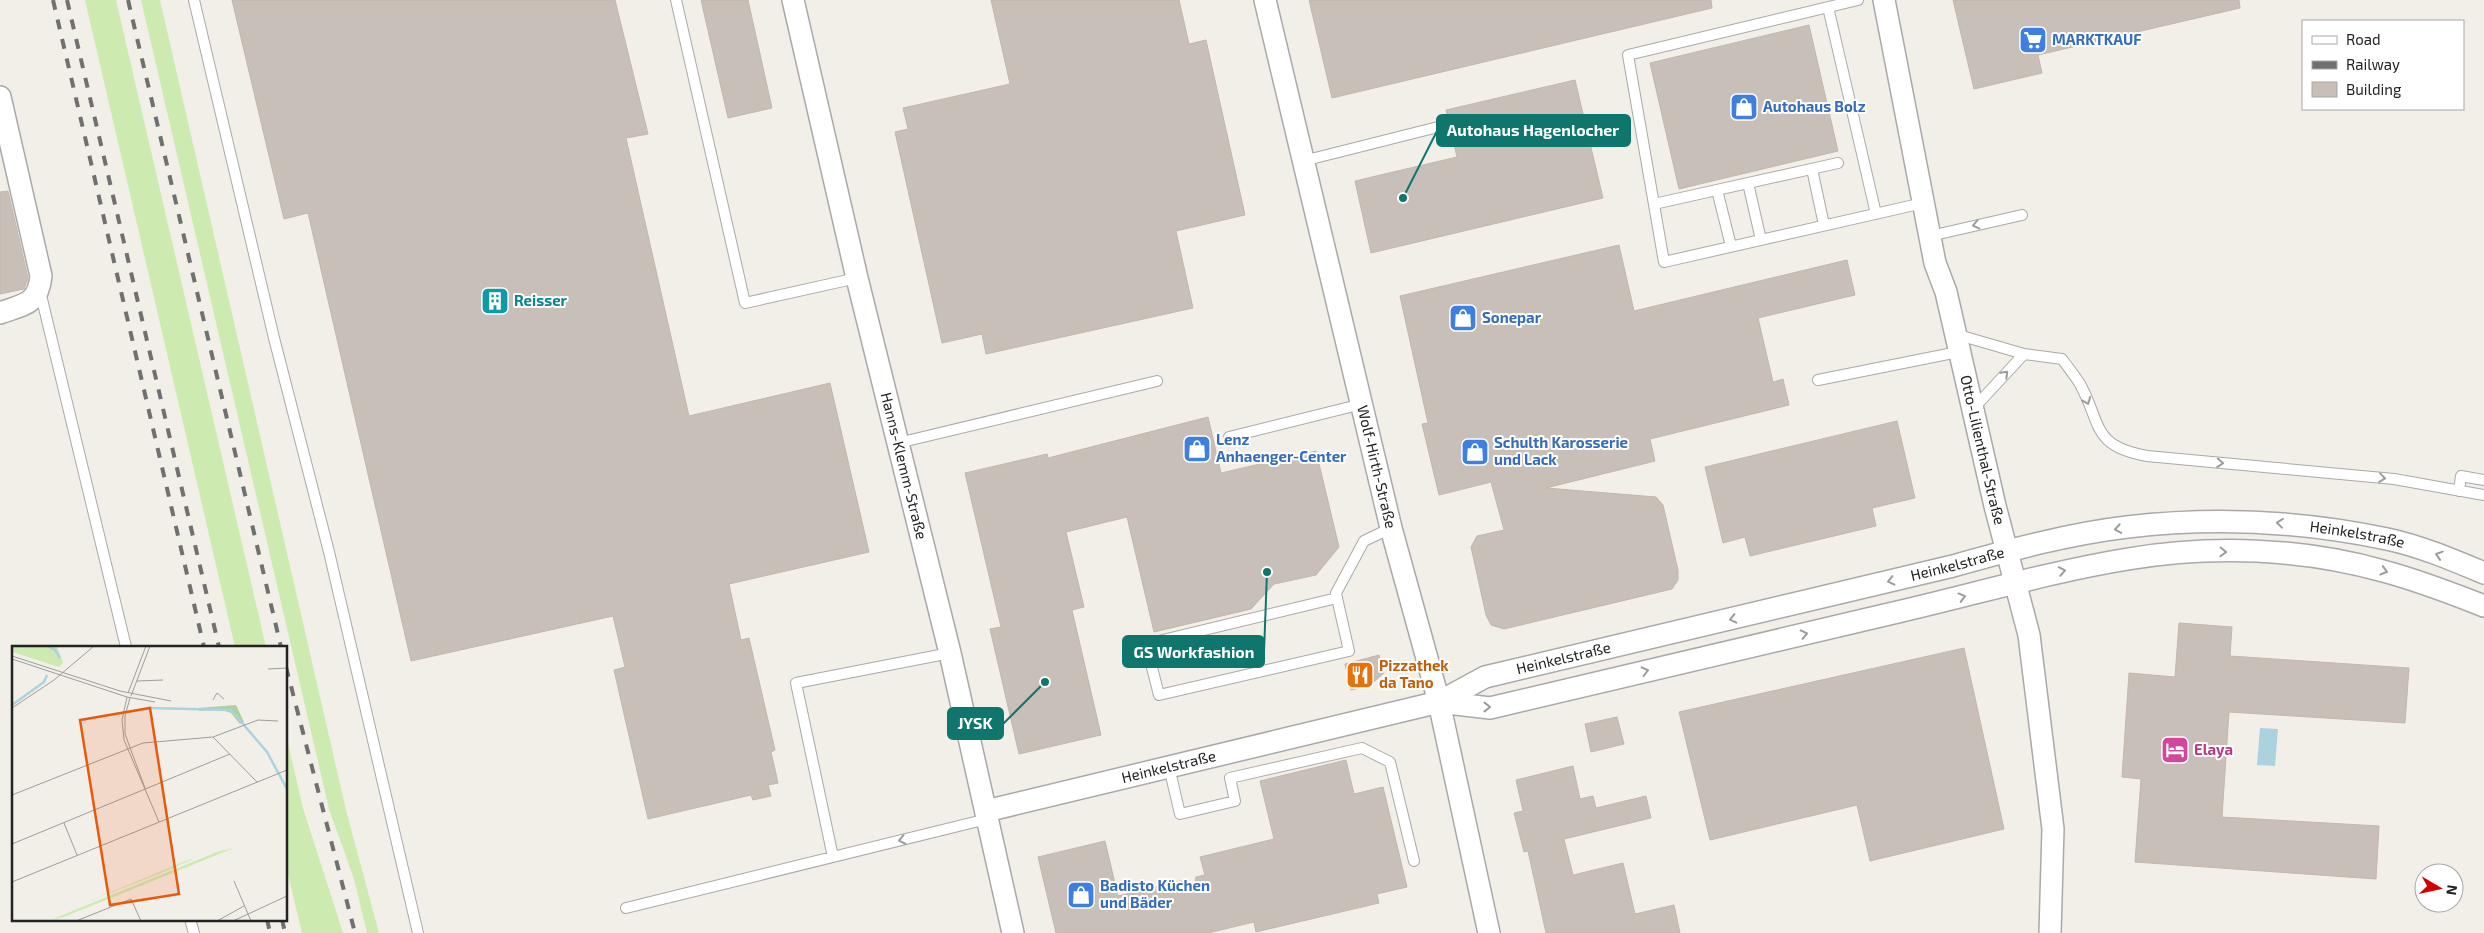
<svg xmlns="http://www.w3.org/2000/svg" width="2484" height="933" font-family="'Exo 2',sans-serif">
<rect width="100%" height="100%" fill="#f2efe9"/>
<path fill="#cdebb0" d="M85,0h31l150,647h-31z
M141,0h19l186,810 33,123h-12l-13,-54 -25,-70z
M286,735l17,73 40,125h-41l-16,-67z"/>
<path fill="#aad3df" d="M2260,728l18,1 -3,37 -18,-1z"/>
<path fill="#c7bfb8" stroke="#c4b6ab" d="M232,0h383l33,134 -22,4 63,278 141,-33 39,169 -140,32 12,56 8,-2 26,112 -4,2 7,31 -10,2 3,11 -18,4 -2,-5 -103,24 -34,-149 11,-3 -12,-51 -202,45 -103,-448 -24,6z
M701,0h47l24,108 -44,10z
M991,0h188l10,44 17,-4 39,175 -69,16 17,77 -207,46 -4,-20 -40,9 -47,-211 13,-3 -5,-21 107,-24z
M1309,0h402l1,8 -380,90z
M1953,0h286l1,8 -202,47 4,18 -68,16z
M1809,25l29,126 -159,38 -29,-126z
M1575,80l28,118 -232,55 -16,-72 102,-24 -11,-47z
M8,191l20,87 -4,11 -24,5v-102z
M1619,245l15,66 213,-51 8,35 -97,23 15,64 10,-3 6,26 -139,34 5,22 -109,27 110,9 7,8 15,65v10l-6,9 -168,40 -13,-4 -5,-10 -15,-68 6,-11 27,-6 -13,-48 -52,13 -17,-71 6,-1 -28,-127z
M1208,417l13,56 95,-22 23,96 -23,28 -42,9 -23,25 -97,23 -27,-115 -61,15 18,75 -12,3 29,125 -82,19 -29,-125 11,-2 -36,-154 82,-19 1,4z
M1897,421l18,77 -43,10 4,18 -126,30 -5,-19 -22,6 -18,-76z
M2179,623l53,4 -2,29 179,12 -4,55 -176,-11 -7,105 157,9 -3,53 -241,-17 6,-83 -19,-2 7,-104 46,4z
M1964,648l40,181 -134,32 -13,-56 -147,35 -31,-128z
M1379,655l5,18 -14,12 -19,5 -6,-26z
M1617,717l7,27 -33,8 -6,-28z
M1346,760l8,34 29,-7 24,100 -30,7 2,9 -123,29 -2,-10 -46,11h-152l-18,-76 67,-16 13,55 62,-15 15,2 1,-6 9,-2 -5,-18 74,-18 -14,-58z
M1573,766l7,33 13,-3 3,12 50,-12 5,22 -87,21 9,36 50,-12 12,51 39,-9 6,28h-134l-18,-82 -4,1 -10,-39 9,-2 -7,-31z"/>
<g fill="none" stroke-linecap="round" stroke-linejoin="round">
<defs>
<path id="lane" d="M194,0l80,338 55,214 89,381
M676,0l69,303 112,-25
M1858,0l-230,55 36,207 259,-59
M1828,7l48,207
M1303,161l139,-35
M1812,169l12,56
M1748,183l13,57
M1717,190l14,56
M1654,204l184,-41
M1930,236l92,-21
M40,291l86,356
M1955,334l69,20
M1818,380l140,-28
M1973,409l51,-55 38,5c6,8 13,17 18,25 22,40 11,62 67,72l247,23 90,16
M1229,437l133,-33
M898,443l259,-62
M2459,491l2,-15 23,4
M1337,598l-191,46 13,51 190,-44 -12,-53 -1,-5 28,-52 27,-13
M1169,767l11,47 55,-13 -5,-23 132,-30 28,14 24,99
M833,857l-37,-174 154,-30
M626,908l361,-89
M190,919l4,14"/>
<g id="street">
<path id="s1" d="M793,0l64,278 93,375 63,280"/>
<path id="s2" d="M1265,0l126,528 48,174 50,231"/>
<path id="s3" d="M1884,0l51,263 11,29 49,214 34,129 24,194 -3,104"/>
<path d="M0,97l41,179c-3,29 -17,28 -41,37"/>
<path d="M1439,702l51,6c133,-32 266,-63 399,-94 80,-18 159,-42 239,-55 83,-14 174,-11 255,12 34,9 68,22 101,35"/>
<path id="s4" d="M986,811l453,-109 46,-25 468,-111c57,-16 115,-32 174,-39 87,-10 175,-6 260,12 33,7 66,21 97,34"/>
</g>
</defs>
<use href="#lane" stroke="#a9a9a9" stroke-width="12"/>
<use href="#street" stroke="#a9a9a9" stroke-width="24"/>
<use href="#lane" stroke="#fff" stroke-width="10"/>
<use href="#street" stroke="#fff" stroke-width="21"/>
<path stroke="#707070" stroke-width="4" stroke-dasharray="10 10" stroke-linecap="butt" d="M53,0l151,647
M67,0l152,647
M128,0l153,647
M286,667l69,266
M267,919l3,14
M282,919l3,14"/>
</g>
<defs><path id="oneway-chevron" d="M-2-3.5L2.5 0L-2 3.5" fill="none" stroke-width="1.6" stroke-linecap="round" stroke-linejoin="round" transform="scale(1.25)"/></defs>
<g stroke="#9c9c9c">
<use href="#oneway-chevron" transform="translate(1976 225) rotate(167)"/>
<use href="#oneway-chevron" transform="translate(2005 374) rotate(-45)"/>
<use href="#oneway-chevron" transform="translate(2087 401) rotate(68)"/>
<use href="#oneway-chevron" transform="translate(2220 463) rotate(4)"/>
<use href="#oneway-chevron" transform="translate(2382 478) rotate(7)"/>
<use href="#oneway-chevron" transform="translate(2280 523) rotate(-174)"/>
<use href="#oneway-chevron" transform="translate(2118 529) rotate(170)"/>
<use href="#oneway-chevron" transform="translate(2223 552) rotate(2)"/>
<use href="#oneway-chevron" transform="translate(2439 555) rotate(-162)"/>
<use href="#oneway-chevron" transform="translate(2062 571) rotate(-11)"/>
<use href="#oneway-chevron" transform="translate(2384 571) rotate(16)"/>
<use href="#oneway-chevron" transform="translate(1891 581) rotate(167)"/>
<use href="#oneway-chevron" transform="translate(1962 597) rotate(-15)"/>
<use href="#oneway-chevron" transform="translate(1733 619) rotate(167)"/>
<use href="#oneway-chevron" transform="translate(1804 634) rotate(-13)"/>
<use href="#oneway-chevron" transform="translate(1645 671) rotate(-14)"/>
<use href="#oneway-chevron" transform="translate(1487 707)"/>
<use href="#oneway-chevron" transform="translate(902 840) rotate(168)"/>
</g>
<defs>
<symbol id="supermarket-square" viewBox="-11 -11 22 22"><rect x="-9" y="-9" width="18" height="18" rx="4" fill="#3f7fe0" stroke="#fff"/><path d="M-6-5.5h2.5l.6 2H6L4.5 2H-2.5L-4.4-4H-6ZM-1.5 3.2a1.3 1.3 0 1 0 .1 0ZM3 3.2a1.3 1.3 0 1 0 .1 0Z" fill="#fff"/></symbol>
<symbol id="shop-square" viewBox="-11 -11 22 22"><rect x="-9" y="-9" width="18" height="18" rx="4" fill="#3f7fe0" stroke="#fff"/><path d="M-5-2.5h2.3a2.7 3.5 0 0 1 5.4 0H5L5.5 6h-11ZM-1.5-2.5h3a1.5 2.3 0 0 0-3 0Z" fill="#fff"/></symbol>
<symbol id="building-square" viewBox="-11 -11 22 22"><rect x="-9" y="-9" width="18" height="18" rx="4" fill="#0f9aa8" stroke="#fff"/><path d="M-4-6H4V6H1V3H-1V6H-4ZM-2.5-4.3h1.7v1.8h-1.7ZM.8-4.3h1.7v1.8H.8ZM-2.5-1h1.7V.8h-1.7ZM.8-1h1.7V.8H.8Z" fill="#fff"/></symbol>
<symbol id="restaurant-square" viewBox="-11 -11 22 22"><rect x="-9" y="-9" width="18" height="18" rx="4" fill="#e8710a" stroke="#fff"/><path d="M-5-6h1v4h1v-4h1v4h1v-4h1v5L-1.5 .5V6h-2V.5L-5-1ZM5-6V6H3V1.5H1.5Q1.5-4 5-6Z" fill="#fff"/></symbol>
<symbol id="hotel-square" viewBox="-11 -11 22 22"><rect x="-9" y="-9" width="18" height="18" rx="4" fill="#d1479c" stroke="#fff"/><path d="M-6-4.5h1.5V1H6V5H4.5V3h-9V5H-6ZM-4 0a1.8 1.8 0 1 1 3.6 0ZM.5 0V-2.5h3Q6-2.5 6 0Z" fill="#fff"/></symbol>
</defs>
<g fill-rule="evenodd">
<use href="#supermarket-square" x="2017" y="24" width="32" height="32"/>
<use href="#shop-square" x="1728" y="91" width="32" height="32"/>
<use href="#building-square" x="479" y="285" width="32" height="32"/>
<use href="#shop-square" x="1447" y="302" width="32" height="32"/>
<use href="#shop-square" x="1181" y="433" width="32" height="32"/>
<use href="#shop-square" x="1459" y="436" width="32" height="32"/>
<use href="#restaurant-square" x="1344" y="659" width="32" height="32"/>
<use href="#hotel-square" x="2159" y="734" width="32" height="32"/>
<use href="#shop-square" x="1065" y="879" width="32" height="32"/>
</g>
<g text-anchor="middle" stroke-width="4" stroke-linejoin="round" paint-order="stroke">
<g font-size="15" font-weight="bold" fill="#366cbe" stroke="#fff" text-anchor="start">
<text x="2052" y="45">MARKTKAUF</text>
<text x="1763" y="112">Autohaus Bolz</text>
<text x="1482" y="323">Sonepar</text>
<text x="1216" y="445">Lenz<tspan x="1216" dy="17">Anhaenger-Center</tspan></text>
<text x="1494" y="448">Schulth Karosserie<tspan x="1494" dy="17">und Lack</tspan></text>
<text x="1100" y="891">Badisto Küchen<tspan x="1100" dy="17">und Bäder</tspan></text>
</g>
<g font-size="15" font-weight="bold" fill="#0d838f" stroke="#fff" text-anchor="start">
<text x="514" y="306">Reisser</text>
</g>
<g font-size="15" fill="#222" stroke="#fff">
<text dy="5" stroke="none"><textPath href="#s3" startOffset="461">Otto-Lilienthal-Straße</textPath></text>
<text dy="5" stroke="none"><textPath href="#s1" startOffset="479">Hanns-Klemm-Straße</textPath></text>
<text dy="5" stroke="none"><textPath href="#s2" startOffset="480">Wolf-Hirth-Straße</textPath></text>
<text dy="5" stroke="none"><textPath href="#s4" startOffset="1409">Heinkelstraße</textPath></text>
<text dy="5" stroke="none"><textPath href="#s4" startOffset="1004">Heinkelstraße</textPath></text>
<text dy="5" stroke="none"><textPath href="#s4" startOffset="599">Heinkelstraße</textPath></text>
<text dy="5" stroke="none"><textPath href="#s4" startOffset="188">Heinkelstraße</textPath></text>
</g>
<g font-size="15" font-weight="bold" fill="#c56008" stroke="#fff" text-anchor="start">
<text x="1379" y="671">Pizzathek<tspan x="1379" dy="17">da Tano</tspan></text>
</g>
<g font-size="15" font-weight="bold" fill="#b23c85" stroke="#fff" text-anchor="start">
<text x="2194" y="755">Elaya</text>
</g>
</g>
<g transform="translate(12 646)">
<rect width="275" height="275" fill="#f2efe9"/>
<path d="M0,0h45l6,17 -4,4 -47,-15zM222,202l-168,68 -18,5 169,-69zM183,212l-29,13 -84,33 106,-44z" fill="#cdebb0"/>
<path d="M224,59l8,17 -4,2 -9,-11 -9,-3 -23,1 -1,-3z" fill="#add19e"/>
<path fill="none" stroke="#aad3df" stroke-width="2.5" d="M35,0l8,4 5,8M0,59l32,-23 3,-7M135,62l84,2 36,42 20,37"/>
<path fill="none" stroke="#9f9d99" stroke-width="1" d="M0,10l108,35 51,10M0,13l115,38 28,5M256,23l19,-1M125,35l26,-1M116,47l18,-47M119,50l19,-50M115,51l-5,23 2,20 35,82M118,52l-5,18v18l20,54M201,54l4,-7 7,6M0,62l42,-28 40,-34M201,91l44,45M0,149l131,-52 70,-6 45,-17 20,1M52,177l13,32M0,198l218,-90M222,235l17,40M0,236l275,-112M64,275l55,-22 10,22M205,275l27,-15M221,275l54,-25"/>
<path fill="#e8590c" fill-opacity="0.15" stroke="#e8590c" stroke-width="2.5" d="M138,62l29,186 -69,11 -30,-185z"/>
<rect width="275" height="275" fill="none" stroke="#222" stroke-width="2.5"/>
</g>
<path fill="none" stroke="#0f766e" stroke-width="2" d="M1403 198L1437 131M1267 572L1264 652M1045 682L1003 724"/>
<g fill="#0f766e" stroke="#fff" stroke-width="2">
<circle cx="1403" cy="198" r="5"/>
<circle cx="1267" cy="572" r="5"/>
<circle cx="1045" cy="682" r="5"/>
</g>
<g fill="#0f766e" stroke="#0f766e" stroke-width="2">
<rect x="1437" y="115" width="193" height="31" rx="5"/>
<rect x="1123" y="636" width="141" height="31" rx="5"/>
<rect x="948" y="708" width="55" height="31" rx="5"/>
</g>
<g font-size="16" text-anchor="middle" font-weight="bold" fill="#fff">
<text x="1533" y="136">Autohaus Hagenlocher</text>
<text x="1194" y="658">GS Workfashion</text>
<text x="975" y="729">JYSK</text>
</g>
<rect x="2302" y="20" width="162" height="90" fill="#ffffff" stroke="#a7a7a7"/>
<rect x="2312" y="36" width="25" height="8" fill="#ffffff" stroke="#a7a7a7"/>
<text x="2346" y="45" font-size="15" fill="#222222">Road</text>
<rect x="2312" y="61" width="25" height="8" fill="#707070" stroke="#a7a7a7"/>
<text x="2346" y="70" font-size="15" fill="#222222">Railway</text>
<rect x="2312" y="82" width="25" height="15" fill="#c7bfb8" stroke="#a7a7a7"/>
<text x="2346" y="95" font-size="15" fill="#222222">Building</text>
<g transform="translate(2439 888) rotate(99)"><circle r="24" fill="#ffffff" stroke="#a7a7a7"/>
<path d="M0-4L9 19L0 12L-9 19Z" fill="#d40000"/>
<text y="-8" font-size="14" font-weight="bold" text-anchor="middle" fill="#222222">N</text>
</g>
</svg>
